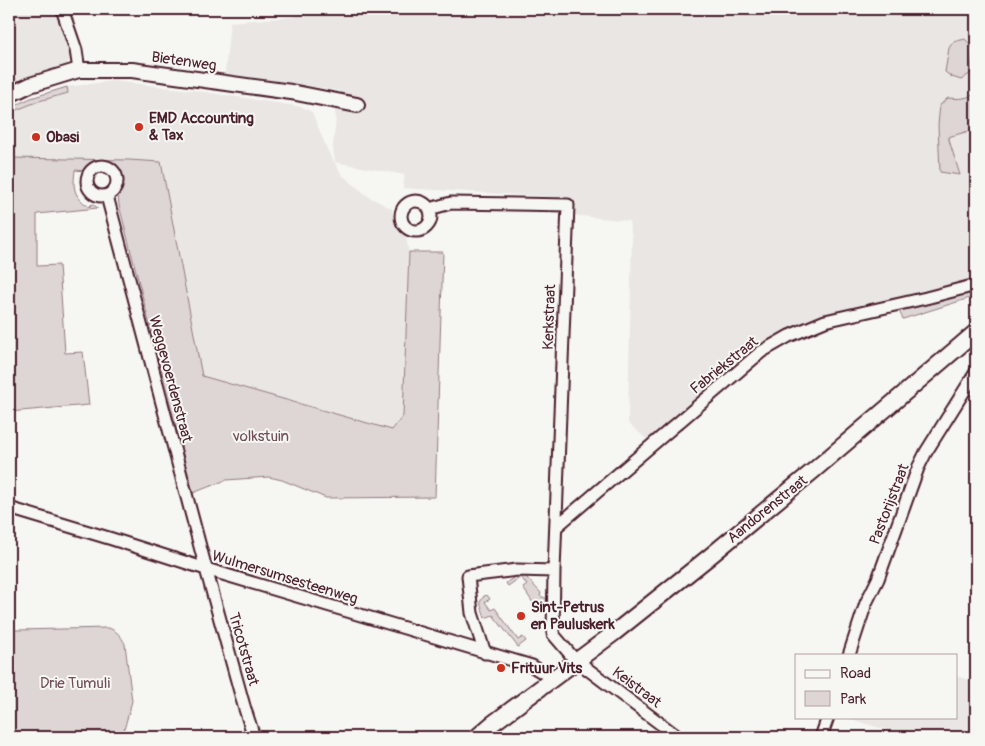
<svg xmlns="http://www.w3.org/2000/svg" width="985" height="746" font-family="Pangolin,sans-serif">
<rect width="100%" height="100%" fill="#f6f6f2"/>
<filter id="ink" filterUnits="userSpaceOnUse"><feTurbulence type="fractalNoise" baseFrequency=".02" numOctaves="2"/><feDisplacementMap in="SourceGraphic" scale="10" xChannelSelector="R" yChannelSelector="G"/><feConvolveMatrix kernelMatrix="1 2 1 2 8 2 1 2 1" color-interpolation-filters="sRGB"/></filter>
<g filter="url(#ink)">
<path fill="#e9e6e3" d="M9,9h46l15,48 -3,8 -51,16 -7,4z
M295,9h681v274l-193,51 -134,107 -21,-18 4,-185 -3,-17 -56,-6v-17l-170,-10 2,-13 -70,-13 -2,-15 3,-29 -1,-6 5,-21 -115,-18 5,-51 64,-5z
M113,81l78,9 111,17 10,5 16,40 14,23 27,22 23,12 3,15 3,5 7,4 4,20 -6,163 -11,14 -190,-54 -41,-214 -152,-4v-45l30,-12 29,-8 -1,-6z
M956,676l20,6v55h-65l-68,-20h113z"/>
<path fill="#ddd6d5" stroke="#947a80" d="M965,39l9,10 -3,24 -10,7 -9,-3 -7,-5 4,-24 4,-6z
M67,87l1,6 -29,8 -30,12v-5l22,-10z
M976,93v36l-28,8 12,38 -20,-3 -2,-47 2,-20 8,-7c11,1 19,1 28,-5z
M9,158l120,2 32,2 41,214 190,54 11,-14 6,-164h34l-8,245 -109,1 -44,-18 -13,-3 -43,3 -33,13 -74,-288 -1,-9 4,-9 2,-8 -6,-12c-12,-7 -23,-10 -33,4l-10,-1c-2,19 -2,25 14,37l3,-3 6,4 -61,6v52l22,-1 6,88 18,-1 6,53 -80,7z
M976,290v6l-73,23 -5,-10z
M520,575h4l17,18 -1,3 10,4 -2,6 -5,-3 -5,7 -15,-22 4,-3 -6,-8 -13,9 -2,-3 10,-7z
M487,595l3,4 -5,3 6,8 4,-2 23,32 5,-3 3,4 -8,6 -25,-32 -8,3 -5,-16 4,-6z
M9,628l8,2 92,-2c9,4 12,8 16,16l7,57 -10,36h-113z"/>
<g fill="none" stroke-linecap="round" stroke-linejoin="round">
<defs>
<path id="minor" d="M62,9l14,41 3,20
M87 181a15 15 0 1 1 30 0a15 15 0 1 1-30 0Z
M107,196l99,373 38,137 10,31
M401 216a15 15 0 1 1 30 0a15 15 0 1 1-30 0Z
M429,209l22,-6 117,2 -14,366 -1,63 23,27
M9,508l103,31 94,30 326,97 20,12
M556,527l205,-175 28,-16 36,-15 101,-23 50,-13
M485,653l-13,-40 -4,-37 49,-6 37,1
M849,655l17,-52 12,-24 40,-111 8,-16 50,-80
M579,659l7,9 92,69
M821,737l7,-20"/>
<path id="tertiary" d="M9,95l21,-10 49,-15h53l159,22 66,13"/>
<path id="secondary" d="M477,737l15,-13 122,-91 95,-76 104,-86 163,-139"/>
</defs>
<use href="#minor" stroke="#4a1f2b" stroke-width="15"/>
<use href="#tertiary" stroke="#4a1f2b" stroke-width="18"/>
<use href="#secondary" stroke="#4a1f2b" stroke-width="19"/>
<use href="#minor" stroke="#f6f6f2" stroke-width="11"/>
<use href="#tertiary" stroke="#f6f6f2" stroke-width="14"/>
<use href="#secondary" stroke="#f6f6f2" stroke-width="15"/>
</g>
</g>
<g fill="#c8321e" stroke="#f6f6f2" stroke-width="2">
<circle cx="139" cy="127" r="5"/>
<circle cx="36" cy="137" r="5"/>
<circle cx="521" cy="616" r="5"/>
<circle cx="501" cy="668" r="5"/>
</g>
<g text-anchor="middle" stroke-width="4" stroke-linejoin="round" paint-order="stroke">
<g font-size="15" fill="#4a1f2b" stroke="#f6f6f2">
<text transform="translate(184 61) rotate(8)" y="5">Bietenweg</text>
<text transform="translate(549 317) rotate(-88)" y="5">Kerkstraat</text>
<text transform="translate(724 365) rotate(-39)" y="5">Fabriekstraat</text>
<text transform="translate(171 379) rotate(75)" y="5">Weggevoerdenstraat</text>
<text transform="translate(889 504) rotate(-69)" y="5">Pastorijstraat</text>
<text transform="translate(767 509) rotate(-39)" y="5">Aandorenstraat</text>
<text transform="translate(285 577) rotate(17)" y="5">Wulmersumsesteenweg</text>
<text transform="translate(244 649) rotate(74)" y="5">Tricotstraat</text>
<text transform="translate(637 687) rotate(37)" y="5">Keistraat</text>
</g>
<g font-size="15" font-weight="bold" fill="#4a1f2b" stroke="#f6f6f2" text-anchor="start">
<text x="149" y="123">EMD Accounting<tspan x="149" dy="17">&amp; Tax</tspan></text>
<text x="46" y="142">Obasi</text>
<text x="531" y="612">Sint-Petrus<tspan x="531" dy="17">en Pauluskerk</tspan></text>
<text x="511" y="673">Frituur Vits</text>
</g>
<g font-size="15" fill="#6f4d56" stroke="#f6f6f2">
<text x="261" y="441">volkstuin</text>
<text x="75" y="688">Drie Tumuli</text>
</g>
</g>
<rect width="985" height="746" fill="none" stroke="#f6f6f2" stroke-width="30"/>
<rect x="15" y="15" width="955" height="716" fill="none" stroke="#4a1f2b" stroke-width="2" filter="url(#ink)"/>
<rect x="795" y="654" width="162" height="65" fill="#f6f6f2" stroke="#b1a0a2"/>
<rect x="805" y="670" width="25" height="8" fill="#f6f6f2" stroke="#b1a0a2"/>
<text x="840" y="678" font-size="15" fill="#4a1f2b">Road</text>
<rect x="805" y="691" width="25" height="15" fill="#ddd6d5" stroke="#b1a0a2"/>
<text x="840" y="704" font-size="15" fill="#4a1f2b">Park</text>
</svg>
